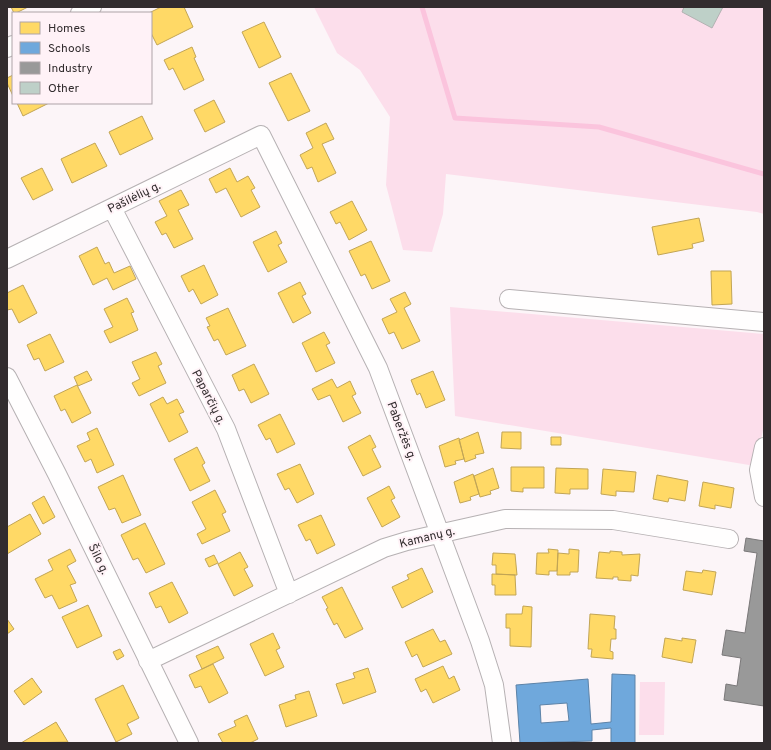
<svg xmlns="http://www.w3.org/2000/svg" width="771" height="750" font-family="Overpass,sans-serif">
<rect width="100%" height="100%" fill="#fcf5f8"/>
<path fill="#fcdeeb" d="M314,7h450v207l-7,-2 -311,-38 -3,40 -11,38 -29,-2 -17,-65 4,-68 -30,-47 -23,-17z
M450,307l314,27v92l-9,40 -300,-50z
M640,682h25l-1,53h-25z"/>
<path fill="#ffd966" stroke="#c2a555" d="M11,7h17l-12,6h-2z
M161,7h23l9,20 -36,18 -6,-12v-20h-2z
M264,22l17,35 -22,11 -17,-36z
M192,47l4,10 -2,1 10,22 -20,10 -11,-22 -4,2 -5,-10z
M291,73l19,38 -22,10 -19,-38z
M13,75v21l-6,-13v-5z
M214,100l11,22 -20,10 -11,-22z
M17,103h32l-26,13z
M142,116l11,23 -33,16 -11,-23z
M326,123l8,16 -12,5 14,29 -18,9 -6,-15 -5,2 -7,-14 13,-7 -7,-15z
M95,143l12,23 -35,17 -11,-24z
M42,168l11,22 -20,10 -12,-22z
M230,168l7,14 11,-6 7,12 -4,2 9,17 -19,10 -15,-29 -10,5 -7,-14z
M181,190l8,15 -11,5 15,29 -19,9 -8,-15 -4,2 -7,-13 12,-6 -8,-15z
M352,201l15,29 -18,10 -9,-18 -4,2 -6,-12z
M699,218l5,23 -12,3 1,4 -35,7 -6,-28z
M276,231l6,12 -4,2 9,17 -19,10 -15,-30z
M371,241l19,40 -18,8 -7,-15 -4,2 -12,-25z
M97,247l8,17 4,-2 5,11 16,-7 6,13 -23,11 -6,-12 -14,7 -14,-29z
M204,265l14,30 -17,9 -8,-15 -4,3 -8,-16z
M711,271h20l1,33 -20,1z
M300,282l6,12 -4,2 9,17 -18,10 -15,-30z
M23,285l14,28 -18,10 -7,-14 -5,1v-17z
M405,292l6,12 -7,4 16,33 -18,8 -8,-17 -5,2 -7,-15 15,-7 -7,-13z
M127,298l7,14 -3,1 7,17 -28,13 -6,-12 9,-4 -9,-18z
M228,308l18,38 -20,9 -8,-16 -4,2 -7,-14 3,-1 -4,-8z
M324,332l6,11 -4,2 9,18 -19,9 -14,-29z
M50,334l14,28 -19,9 -6,-13 -5,2 -7,-15z
M156,352l6,12 -4,2 8,17 -27,13 -7,-13 8,-4 -8,-17z
M254,364l15,30 -18,9 -7,-14 -5,2 -7,-16z
M87,371l5,9 -14,6 -4,-9z
M433,371l12,29 -19,8 -6,-15 -3,2 -6,-15z
M332,379l5,9 13,-7 6,13 -4,2 9,17 -18,9 -13,-27 -12,5 -6,-11z
M77,385l14,28 -19,10 -7,-14 -4,2 -7,-15z
M163,397l4,7 10,-5 7,13 -5,2 9,18 -19,10 -19,-38z
M280,414l15,30 -18,9 -7,-15 -4,2 -8,-15z
M97,428l17,37 -17,8 -6,-14 -6,3 -8,-16 13,-6 -3,-7z
M478,432l6,21 -9,2 1,3 -11,4 -6,-22z
M502,432h19v17l-20,-1z
M370,435l6,12 -4,2 9,18 -18,9 -15,-29z
M551,437h10v8h-10z
M459,438l5,21 -9,2 1,3 -11,3 -6,-21z
M197,447l8,16 -3,2 8,16 -20,10 -16,-32z
M300,464l14,30 -17,9 -8,-15 -4,2 -8,-16z
M511,467h33v21h-21v4l-12,-1z
M493,468l6,20 -9,3 1,3 -11,3 -6,-21z
M556,468l32,1v20h-18v5l-15,-1z
M603,469l33,3 -2,20 -18,-1v5l-15,-2z
M473,474l6,20 -9,3 1,3 -11,3 -6,-21z
M123,475l18,40 -19,8 -7,-15 -6,2 -11,-23z
M657,475l31,6 -3,20 -16,-3 -1,4 -15,-3z
M703,482l31,6 -3,20 -16,-3v4l-16,-3z
M389,486l6,12 -4,2 9,17 -18,10 -15,-29z
M215,490l11,22 -4,2 8,17 -28,13 -5,-10 9,-5 -14,-27z
M44,496l11,21 -12,7 -11,-21z
M30,514l11,20 -34,20v-27z
M321,515l14,30 -18,9 -7,-15 -4,2 -8,-16z
M145,523l20,41 -19,9 -8,-15 -5,2 -12,-25z
M70,549l6,12 -9,5 9,17 -6,2 7,16 -18,8 -7,-14 -7,3 -10,-19 18,-9 -5,-10z
M548,549l10,1 -1,21h-8v4l-13,-1 1,-21h12z
M569,549l10,1 -1,22h-8v3h-13l1,-22 11,1z
M610,551l12,1v3l18,-1 -2,22 -7,-1v6l-13,-1v-3h-5v2l-17,-1 3,-26 11,1z
M240,552l8,15 -4,2 9,17 -19,10 -16,-32z
M493,553l22,1 2,21 -21,-1v-9h-4z
M214,555l4,8 -9,4 -4,-8z
M422,568l11,24 -31,16 -10,-21 17,-8 -2,-4z
M703,570l13,2 -4,23 -29,-5 3,-19 16,2z
M492,574l23,1 1,20h-21v-10h-3z
M172,582l16,31 -19,10 -8,-17 -5,2 -7,-15z
M342,587l21,42 -18,9 -8,-15 -3,2 -8,-16 2,-1 -6,-11z
M88,605l14,31 -25,12 -15,-31z
M523,606l9,1 -1,40 -21,-1v-18h-4v-14h16z
M590,614l25,2 -1,13h2v10h-5l-1,12 3,1v7l-22,-2 1,-8h-4z
M7,619l7,10 -7,5z
M433,629l7,13 5,-2 7,14 -29,13 -6,-13 -5,3 -7,-15z
M273,633l7,15 -4,2 8,17 -19,9 -15,-32z
M665,638l17,3v-3l14,2 -4,23 -30,-6z
M218,646l6,12 -22,11 -6,-13z
M120,649l4,7 -7,4 -4,-8z
M213,664l15,29 -19,10 -8,-17 -6,2 -6,-13z
M443,666l6,13 5,-3 6,14 -27,13 -7,-14 -5,3 -6,-13z
M368,668l8,24 -33,12 -7,-20 19,-6 -2,-5z
M32,678l10,14 -18,13 -10,-14z
M123,685l16,33 -12,6 5,10 -16,8 -21,-43z
M309,691l8,25 -31,11 -7,-22 17,-6 -1,-4z
M247,715l11,24 -8,4h-27l-5,-9 18,-8 -2,-5z
M56,722l12,20 -47,1z"/>
<path fill="#6fa8dc" stroke="#5d83a8" fill-rule="evenodd" d="M612,674l23,1v68h-24v-15l-19,2v11l-72,2 -4,-58 72,-6 3,45 20,-2zM567,703l2,18 -28,2 -1,-18z"/>
<path fill="#999" stroke="#7a7879" d="M746,538l18,3v165l-40,-6 2,-16 11,2 4,-28 -19,-3 4,-25 19,3 12,-80 -13,-2z"/>
<g fill="none" stroke-linecap="round" stroke-linejoin="round">
<path stroke="#fbc4dd" stroke-width="5" d="M422,7l33,111 144,9 165,47"/>
</g>
<path fill="#bed0c8" stroke="#b2b2b2" d="M684,7h39l-11,21 -30,-16z"/>
<g fill="none" stroke-linecap="round" stroke-linejoin="round">
<defs>
<path id="street" d="M80,13l12,-6
M7,48l6,-3
M112,208l114,221 63,165
M7,259l254,-124 117,233 102,273 14,44 8,58
M509,299l255,23
M7,377l50,97 132,269
M764,447l-5,23 5,27
M148,661l236,-113 23,-7 98,-22 108,1 116,19"/>
</defs>
<use href="#street" stroke="#b6b1b3" stroke-width="20"/>
<use href="#street" stroke="#fffefe" stroke-width="18"/>
</g>
<g text-anchor="middle" stroke-width="4" stroke-linejoin="round" paint-order="stroke">
<g font-size="12" fill="#322c2e" stroke="#fff2f7">
<text transform="translate(134 197) rotate(-26)" y="4">Pašilėlių g.</text>
<text transform="translate(209 397) rotate(63)" y="4">Paparčių g.</text>
<text transform="translate(402 431) rotate(69)" y="4">Paberžės g.</text>
<text transform="translate(427 537) rotate(-14)" y="4">Kamanų g.</text>
<text transform="translate(99 559) rotate(64)" y="4">Šilo g.</text>
</g>
</g>
<rect width="771" height="750" fill="none" stroke="#322c2e" stroke-width="16"/>
<rect x="12" y="12" width="140" height="92" fill="#fff2f7" stroke="#ada3a7"/>
<rect x="20" y="22" width="20" height="12" fill="#ffd966" stroke="#ada3a7"/>
<text x="48" y="32" font-size="12" fill="#322c2e">Homes</text>
<rect x="20" y="42" width="20" height="12" fill="#6fa8dc" stroke="#ada3a7"/>
<text x="48" y="52" font-size="12" fill="#322c2e">Schools</text>
<rect x="20" y="62" width="20" height="12" fill="#999999" stroke="#ada3a7"/>
<text x="48" y="72" font-size="12" fill="#322c2e">Industry</text>
<rect x="20" y="82" width="20" height="12" fill="#bed0c8" stroke="#ada3a7"/>
<text x="48" y="92" font-size="12" fill="#322c2e">Other</text>
</svg>
